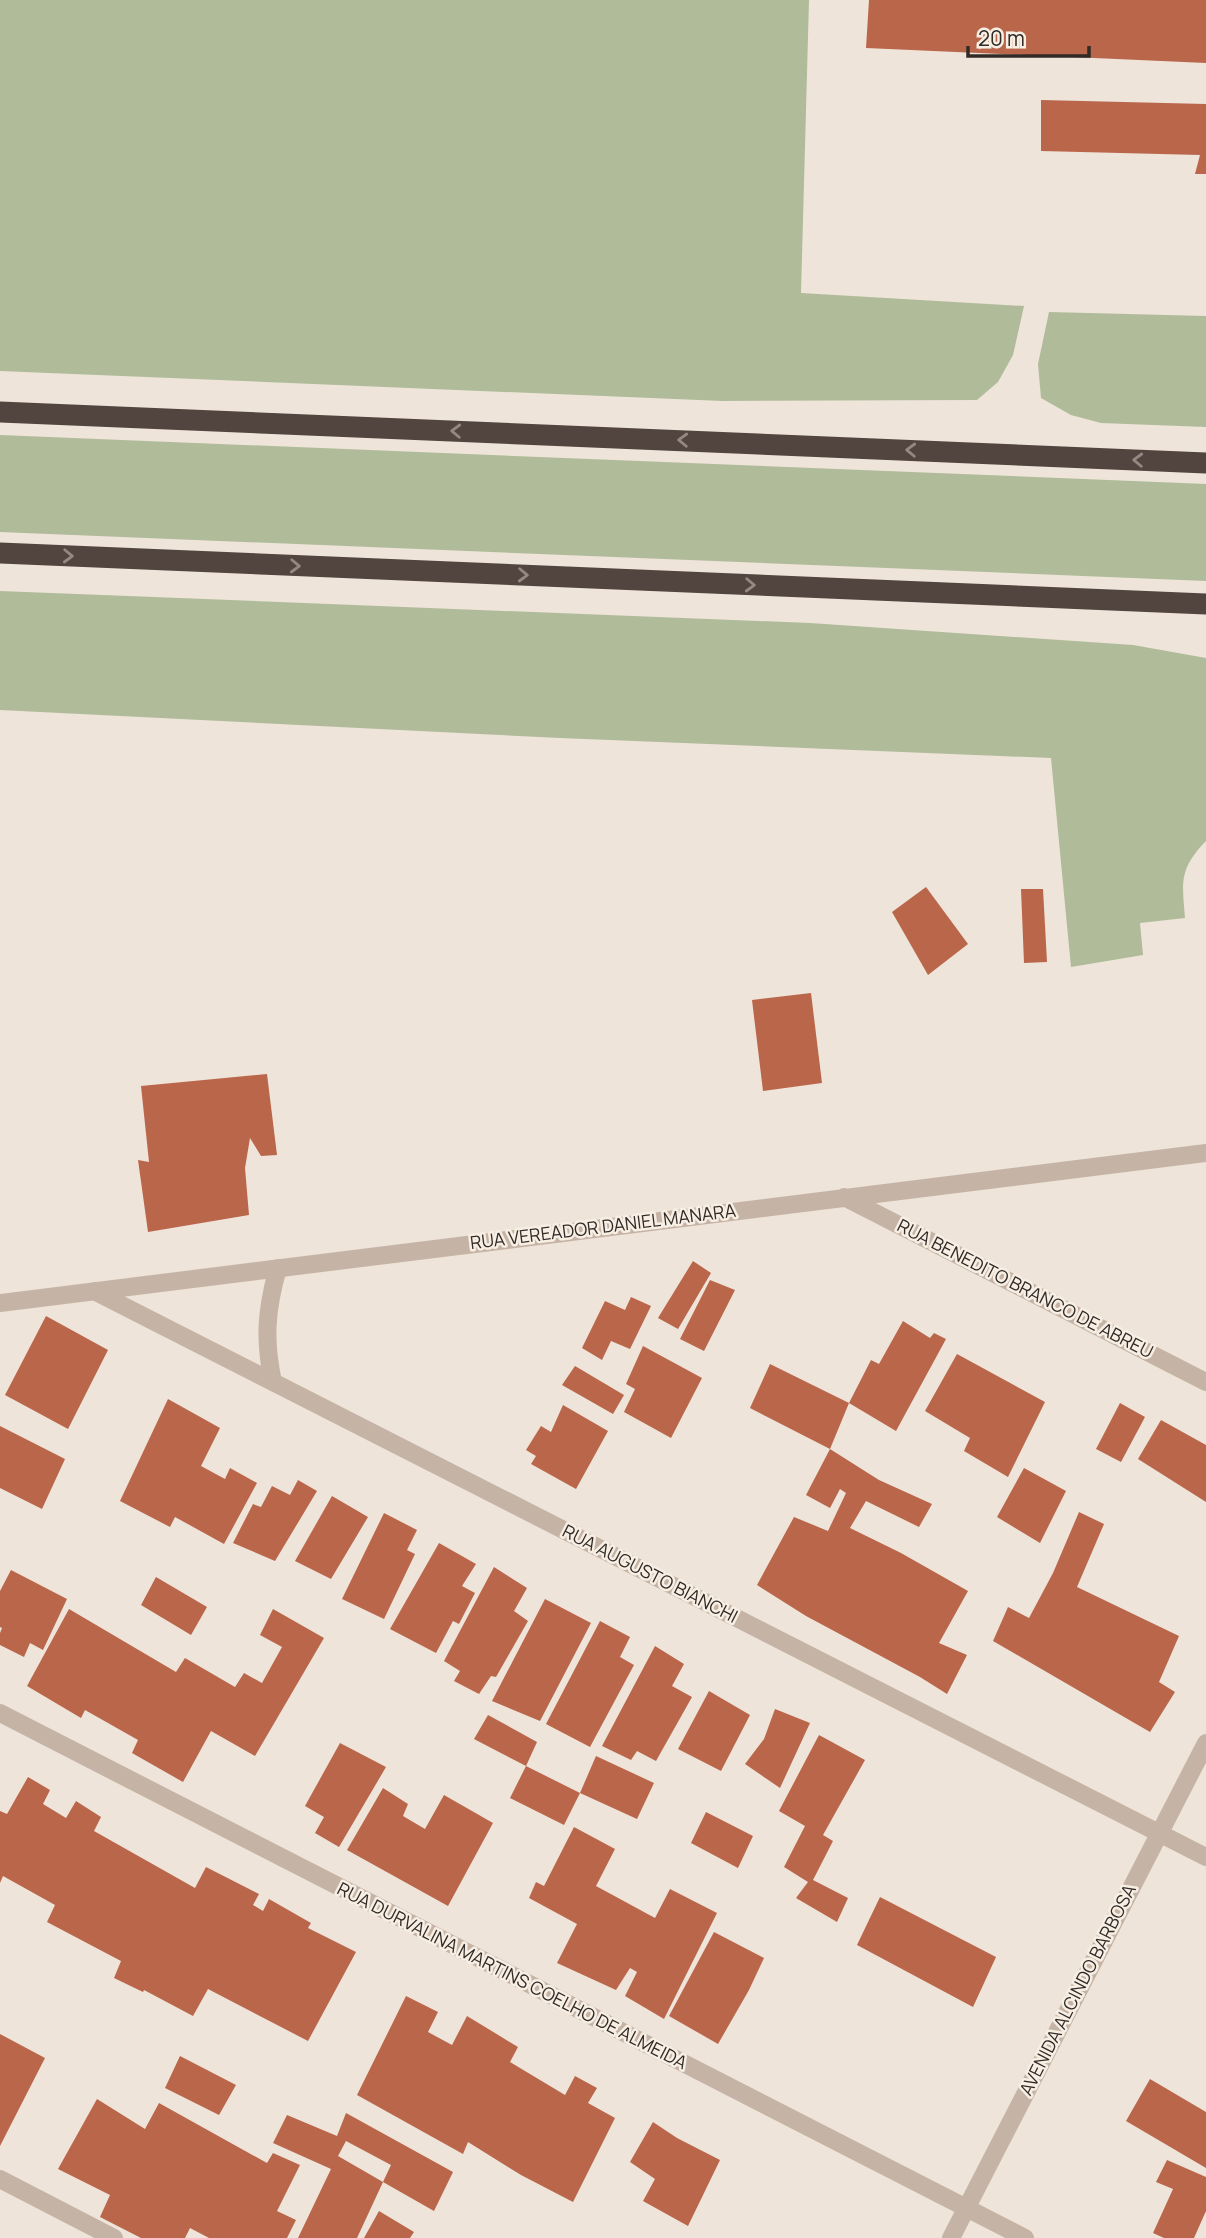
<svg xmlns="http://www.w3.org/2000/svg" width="1206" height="2238" font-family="Manrope,sans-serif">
<rect width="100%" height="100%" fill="#eee4d9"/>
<path fill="#b0bb9a" d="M0,0h809l-8,293 223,13 -11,49 -15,27 -21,18 -254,1 -723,-30z
M1049,312l157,4v111l-105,-4 -30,-8 -30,-17 -3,-34z
M0,435l1206,49v97l-1206,-49z
M0,591l810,32 323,22 73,13v183c-27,28 -24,41 -21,77l-45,5 3,32 -72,12 -20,-209 -491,-20 -560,-28z"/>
<path fill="#ba664b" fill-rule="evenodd" d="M869,0h337v63l-340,-15z
M1041,100l165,4v70h-11l5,-19 -159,-4z
M926,887l42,57 -40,31 -36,-63z
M1021,889h22l4,73 -23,1z
M811,993l11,90 -59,8 -11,-91z
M267,1074l10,81 -16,1 -11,-18 -5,30 4,47 -101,17 -10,-72 11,2 -8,-76z
M693,1261l18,12 -33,56 -20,-11z
M710,1280l25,10 -31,61 -24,-12z
M631,1297l20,9 -21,43 -19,-8 -9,19 -20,-12 23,-47 20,9z
M46,1316l62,34 -40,79 -63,-34z
M903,1321l27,17 4,-5 12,6 -50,92 -47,-28 -19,46 -80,-41 20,-44 79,39 22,-43 8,4z
M643,1346l59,32 -31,60 -47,-26 11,-23 -9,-5z
M957,1354l88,48 -37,75 -44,-26 6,-13 -45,-27z
M575,1366l49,29 -11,19 -51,-29z
M168,1399l52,29 -19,38 24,13 5,-11 27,15 -33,61 -49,-27 -5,10 -50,-26z
M1120,1403l25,14 -24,45 -25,-13z
M563,1405l45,26 -32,58 -45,-25 5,-8 -10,-6 15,-24 10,6z
M1161,1420l45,25v57l-68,-43z
M0,1426l65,33 -23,50 -42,-21z
M830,1449l49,31 53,24 -13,23 -53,-26 -16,27 51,25 67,38 -29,52 28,12 -20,39 -27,-17 -114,-61 -49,-31 37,-68 34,14 18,-38 -6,-4 -10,19 -24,-13z
M1024,1468l42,23 -26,52 -43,-26z
M298,1480l19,11 -42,70 -42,-18 20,-39 8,3 11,-21 18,9z
M332,1496l36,21 -37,62 -36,-18z
M1079,1512l25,12 -27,63 102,49 -20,46 16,10 -25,40 -157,-91 15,-34 21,11 24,-45z
M384,1513l33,17 -10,20 8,4 -31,65 -42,-20z
M439,1543l37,21 -14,22 13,7 -16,31 -6,-3 -17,32 -46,-24z
M494,1567l33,21 -13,23 14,10 -32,56 -5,-1 -12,18 -25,-13 6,-10 -16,-10z
M11,1570l56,29 -24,51 -13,-7 -6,14 -24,-12v-12l2,-5 -2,-1v-36z
M156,1577l51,30 -16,28 -50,-30z
M545,1599l46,24 -51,98 -48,-20z
M69,1609l107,63 9,-14 50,29 9,-14 18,10 20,-36 -22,-12 13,-26 51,29 -69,118 -44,-25 -28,51 -51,-29 6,-13 -53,-30 -4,8 -54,-32z
M600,1621l30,16 -10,20 14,8 -44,82 -44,-23z
M655,1646l29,18 -12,22 20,11 -36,64 -19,-10 -6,9 -29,-14z
M709,1691l41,24 -29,56 -43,-22z
M775,1709l35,14 -30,65 -35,-24 19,-25z
M488,1715l49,27 -11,24 -52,-27z
M819,1735l46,25 -42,75 10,6 -20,39 35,18 -11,24 -41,-24 12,-16 -24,-15 21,-41 -26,-15z
M340,1743l46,24 -47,80 -24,-14 9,-16 -19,-11z
M596,1756l58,27 -17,36 -57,-26z
M526,1766l54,27 -16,32 -54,-27z
M28,1777l22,13 -7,14 23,14 10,-17 25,16 -7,14 101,57 11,-21 53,27 -6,11 10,6 6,-12 42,24 -3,5 48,24 -48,89 -100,-52 -15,27 -49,-26 -1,2 -29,-14 7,-17 -74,-39 8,-17 -52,-29 -3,7v-72l7,3z
M383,1788l25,16 -5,12 22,13 19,-34 49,28 -45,83 -101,-56z
M706,1812l47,24 -15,32 -47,-25z
M574,1827l41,22 -19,37 59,32 15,-29 47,24 -53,106 -39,-23 12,-24 -7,-4 -14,22 -59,-27 20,-39 -48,-26 7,-16 8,4z
M880,1897l116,60 -23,50 -116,-62z
M714,1932l50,26 -15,32 -31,54 -49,-28z
M406,1996l32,16 -10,20 24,13 15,-29 51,31 -8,15 55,33 10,-19 22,12 -9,15 27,15 -42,84 -52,-27 -53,-33 -5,12 -106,-59z
M0,2034l45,24 -45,88z
M180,2056l56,29 -17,30 -54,-27z
M1150,2079l56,33v56l-80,-47z
M97,2099l48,30 14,-26 108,60 6,-10 27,12 -23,46 19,9 -9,18h-78l-19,-10 -5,10h-44l-41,-21 10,-22 -52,-26z
M346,2113l107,59 -19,39 -51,-29 -26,56h-59l33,-69 -58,-26 14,-28 50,21zM346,2141l45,24 -8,17 -45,-26z
M653,2122l24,16 43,22 -32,66 -45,-25 12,-22 -25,-17z
M1167,2160l39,17v34l-12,27h-30l-11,-5 20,-44 -17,-7z
M379,2211l35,21 -4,6h-46z"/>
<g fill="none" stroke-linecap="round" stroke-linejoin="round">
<path stroke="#c5b4a6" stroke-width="18" d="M844,1197l362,185
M94,1291l1112,566
M0,1303l1206,-150
M273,1382c-9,-42 -7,-72 5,-114
M0,1713l1025,525
M0,2179l114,59
M951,2238l255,-495"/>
<path stroke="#52443e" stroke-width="21" d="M0,412l1206,51
M0,553l1206,51"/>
</g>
<defs><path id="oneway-chevron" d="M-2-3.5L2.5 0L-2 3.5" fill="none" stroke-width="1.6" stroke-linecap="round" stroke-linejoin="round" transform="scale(1.75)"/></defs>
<g stroke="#948880">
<use href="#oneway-chevron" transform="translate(456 431) rotate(-178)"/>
<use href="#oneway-chevron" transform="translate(683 440) rotate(-178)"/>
<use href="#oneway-chevron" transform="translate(911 450) rotate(-178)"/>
<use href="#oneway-chevron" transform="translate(1138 460) rotate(-178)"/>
<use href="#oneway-chevron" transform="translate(68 556) rotate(2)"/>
<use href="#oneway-chevron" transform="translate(295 566) rotate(2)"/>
<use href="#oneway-chevron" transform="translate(523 575) rotate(2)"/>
<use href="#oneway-chevron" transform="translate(750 585) rotate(2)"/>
</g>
<g text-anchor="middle" stroke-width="5" stroke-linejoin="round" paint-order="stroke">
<g font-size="18" fill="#322a26" stroke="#f7eee4">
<text transform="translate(603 1227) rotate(-7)" y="6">RUA VEREADOR DANIEL MANARA</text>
<text transform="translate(1025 1289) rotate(27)" y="6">RUA BENEDITO BRANCO DE ABREU</text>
<text transform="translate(650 1574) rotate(27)" y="6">RUA AUGUSTO BIANCHI</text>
<text transform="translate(512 1976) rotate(27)" y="6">RUA DURVALINA MARTINS COELHO DE ALMEIDA</text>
<text transform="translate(1078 1990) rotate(-63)" y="6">AVENIDA ALCINDO BARBOSA</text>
</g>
</g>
<path d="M968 46v10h121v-10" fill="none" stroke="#322a26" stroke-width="3.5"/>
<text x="978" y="46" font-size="21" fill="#322a26" stroke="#f7eee4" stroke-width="5" paint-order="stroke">20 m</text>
</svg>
